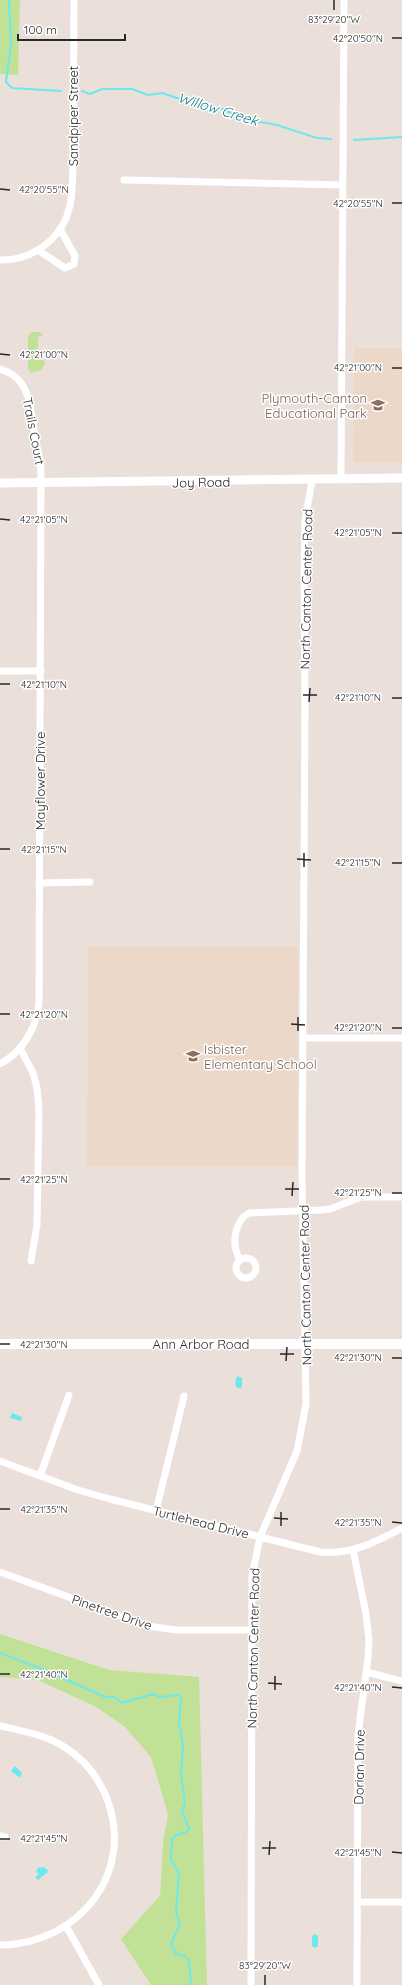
<svg xmlns="http://www.w3.org/2000/svg" width="402" height="1985" font-family="Quicksand,sans-serif">
<rect width="100%" height="100%" fill="#ebdfda"/>
<path fill="#ecd8c9" d="M354,348h48v114h-49z
M88,947h210l-1,219h-210z"/>
<path fill="#c1e196" d="M0,0h20l-2,75 -18,-1z
M31,332h8l3,2v2l-4,1v23h6l1,4 -4,6 -10,3 -3,-4v-33z
M0,1634l109,36 90,7 8,308h-56l-30,-46 39,-43 3,-53 5,-29 -17,-57 -26,-30 -29,-20 -58,-27 -38,-3z"/>
<path fill="#6de8ed" d="M237,1376l5,2v8l-1,2h-4l-2,-4z
M12,1413l10,4 -1,4 -11,-3z
M15,1766l7,7 -2,5 -9,-7z
M43,1867l4,2 1,3 -10,8 -3,-3 4,-3 -3,-2 2,-4z
M315,1934l3,2v10l-3,2 -3,-2v-10z"/>
<g fill="none" stroke-linecap="round" stroke-linejoin="round">
<path stroke="#6de8ed" stroke-width="2" d="M9,0l2,45 -5,37 6,6 49,3
M82,91l8,3 12,-5h30l16,6 14,-2 15,5 20,2 12,6 9,1 26,12 33,6 40,13 14,1
M354,140l48,-3
M0,1653l42,16 63,28h9l8,6 31,-9 7,3 18,-2 3,2 -2,26 4,22 -2,30 4,28 -3,9 7,16 -1,3 -13,5 -3,4 -1,20 8,13 -3,39 4,12 -9,20 5,10 9,2 4,5 2,24"/>
<path stroke="#fff" stroke-width="7" d="M124,180l219,5
M38,250l27,18 9,-4 1,-8 -15,-27
M0,260c31,1 61,-20 69,-51 4,-13 3,-26 4,-40l1,-169
M0,369c32,9 30,40 35,67 2,13 6,24 6,37l-2,529c-2,25 -16,50 -39,62
M341,478l3,-478
M0,671h41
M39,883l51,-1
M304,1038h98
M20,1048l13,25 4,15 2,22 -2,115 -6,36
M236 1268a10 10 0 1 1 20 0a10 10 0 1 1-20 0Z
M240,1259c-9,-13 -6,-38 9,-46l72,-3 9,-1 31,-12h41
M0,1461l78,29 32,9 210,53c31,3 56,-10 82,-24
M40,1476l29,-81
M156,1511l28,-115
M353,1550l13,64 3,26 -1,18 -10,77 -1,250
M0,1572l148,54 28,4h76
M366,1672l36,9
M0,1726c23,5 46,9 66,22 17,11 31,28 39,46 33,77 -25,150 -105,151
M0,1836l5,1
M357,1902h45
M66,1926l33,59
M251,1985l1,-409 8,-39 37,-86 9,-47 -4,-229 3,-469 -1,-134 1,-52 7,-39"/>
<path stroke="#fff" stroke-width="9" d="M0,483l402,-5"/>
<path stroke="#fff" stroke-width="10" d="M0,1344h402"/>
</g>
<path fill="none" stroke="#282828" stroke-width="1.5" d="M334,10v-10M392,38h10M0,189l10,1M392,203h10M0,354l10,1M392,368h10M0,519l10,1M392,533h10M0,684h10M303,695h14M392,698h10M309,702l1,-14M0,849h10M297,859l14,1M392,863h10M304,867v-14M0,1014h10M291,1024l14,1M392,1028h10M298,1031v-14M0,1179h10M285,1189h14M392,1193h10M292,1196l1,-14M0,1344h10M280,1354h14M392,1358h10M286,1361l1,-14M0,1509h10M274,1518l14,1M392,1522l10,1M281,1526v-14M0,1674h10M268,1683l14,1M392,1687l10,1M275,1690v-14M0,1839h10M262,1848h14M392,1852l10,1M269,1855l1,-14M265,1985v-10"/>
<defs>
<symbol id="school-bare" viewBox="-9 -9 18 18"><path d="M0-5L7-2L0 1L-7-2ZM-4 1L0 2.5L4 1V4Q0 6-4 4Z" fill="#8d6e63" stroke="#fff" stroke-width="2.5" paint-order="stroke"/></symbol>
</defs>
<g fill-rule="evenodd">
<use href="#school-bare" x="368" y="395" width="20" height="20"/>
<use href="#school-bare" x="183" y="1046" width="20" height="20"/>
</g>
<g text-anchor="middle" stroke-width="3" stroke-linejoin="round" paint-order="stroke">
<g font-size="13" fill="#282828" stroke="#fff">
<text transform="translate(73 116) rotate(-90)" y="5">Sandpiper Street</text>
<text transform="translate(34 431) rotate(79)" y="5">Trails Court</text>
<text transform="translate(201 482) rotate(-1)" y="5">Joy Road</text>
<text transform="translate(306 589) rotate(-89)" y="5">North Canton Center Road</text>
<text transform="translate(40 781) rotate(-90)" y="5">Mayflower Drive</text>
<text transform="translate(305 1285) rotate(-91)" y="5">North Canton Center Road</text>
<text x="201" y="1349">Ann Arbor Road</text>
<text transform="translate(201 1522) rotate(14)" y="5">Turtlehead Drive</text>
<text transform="translate(112 1612) rotate(19)" y="5">Pinetree Drive</text>
<text transform="translate(253 1648) rotate(-89)" y="5">North Canton Center Road</text>
<text transform="translate(359 1767) rotate(-89)" y="5">Dorian Drive</text>
</g>
<g font-size="13" fill="#785e54" stroke="#fff" text-anchor="end">
<text x="367" y="403">Plymouth-Canton<tspan x="367" dy="15">Educational Park</tspan></text>
<text x="204" y="1054" text-anchor="start">Isbister<tspan x="204" dy="15">Elementary School</tspan></text>
</g>
<g font-size="14" font-style="italic" fill="#0f818f" stroke="#fff">
<text transform="translate(218 109) rotate(17)" y="5">Willow Creek</text>
</g>
</g>
<g font-size="10" text-anchor="middle" fill="#282828" stroke="#fff" stroke-width="3" stroke-linejoin="round" paint-order="stroke">
<text x="334" y="23">83°29'20"W</text>
<text x="358" y="42">42°20'50"N</text>
<text x="44" y="193">42°20'55"N</text>
<text x="358" y="207">42°20'55"N</text>
<text x="44" y="358">42°21'00"N</text>
<text x="358" y="371">42°21'00"N</text>
<text x="44" y="523">42°21'05"N</text>
<text x="358" y="536">42°21'05"N</text>
<text x="44" y="688">42°21'10"N</text>
<text x="358" y="701">42°21'10"N</text>
<text x="44" y="853">42°21'15"N</text>
<text x="358" y="866">42°21'15"N</text>
<text x="44" y="1018">42°21'20"N</text>
<text x="358" y="1031">42°21'20"N</text>
<text x="44" y="1183">42°21'25"N</text>
<text x="358" y="1196">42°21'25"N</text>
<text x="44" y="1348">42°21'30"N</text>
<text x="358" y="1361">42°21'30"N</text>
<text x="44" y="1513">42°21'35"N</text>
<text x="358" y="1526">42°21'35"N</text>
<text x="44" y="1678">42°21'40"N</text>
<text x="358" y="1691">42°21'40"N</text>
<text x="44" y="1842">42°21'45"N</text>
<text x="358" y="1856">42°21'45"N</text>
<text x="265" y="1969">83°29'20"W</text>
</g>
<path d="M18 34v6h107v-6" fill="none" stroke="#282828" stroke-width="2"/>
<text x="24" y="34" font-size="12" fill="#282828" stroke="#ffffff" stroke-width="3" paint-order="stroke">100 m</text>
</svg>
